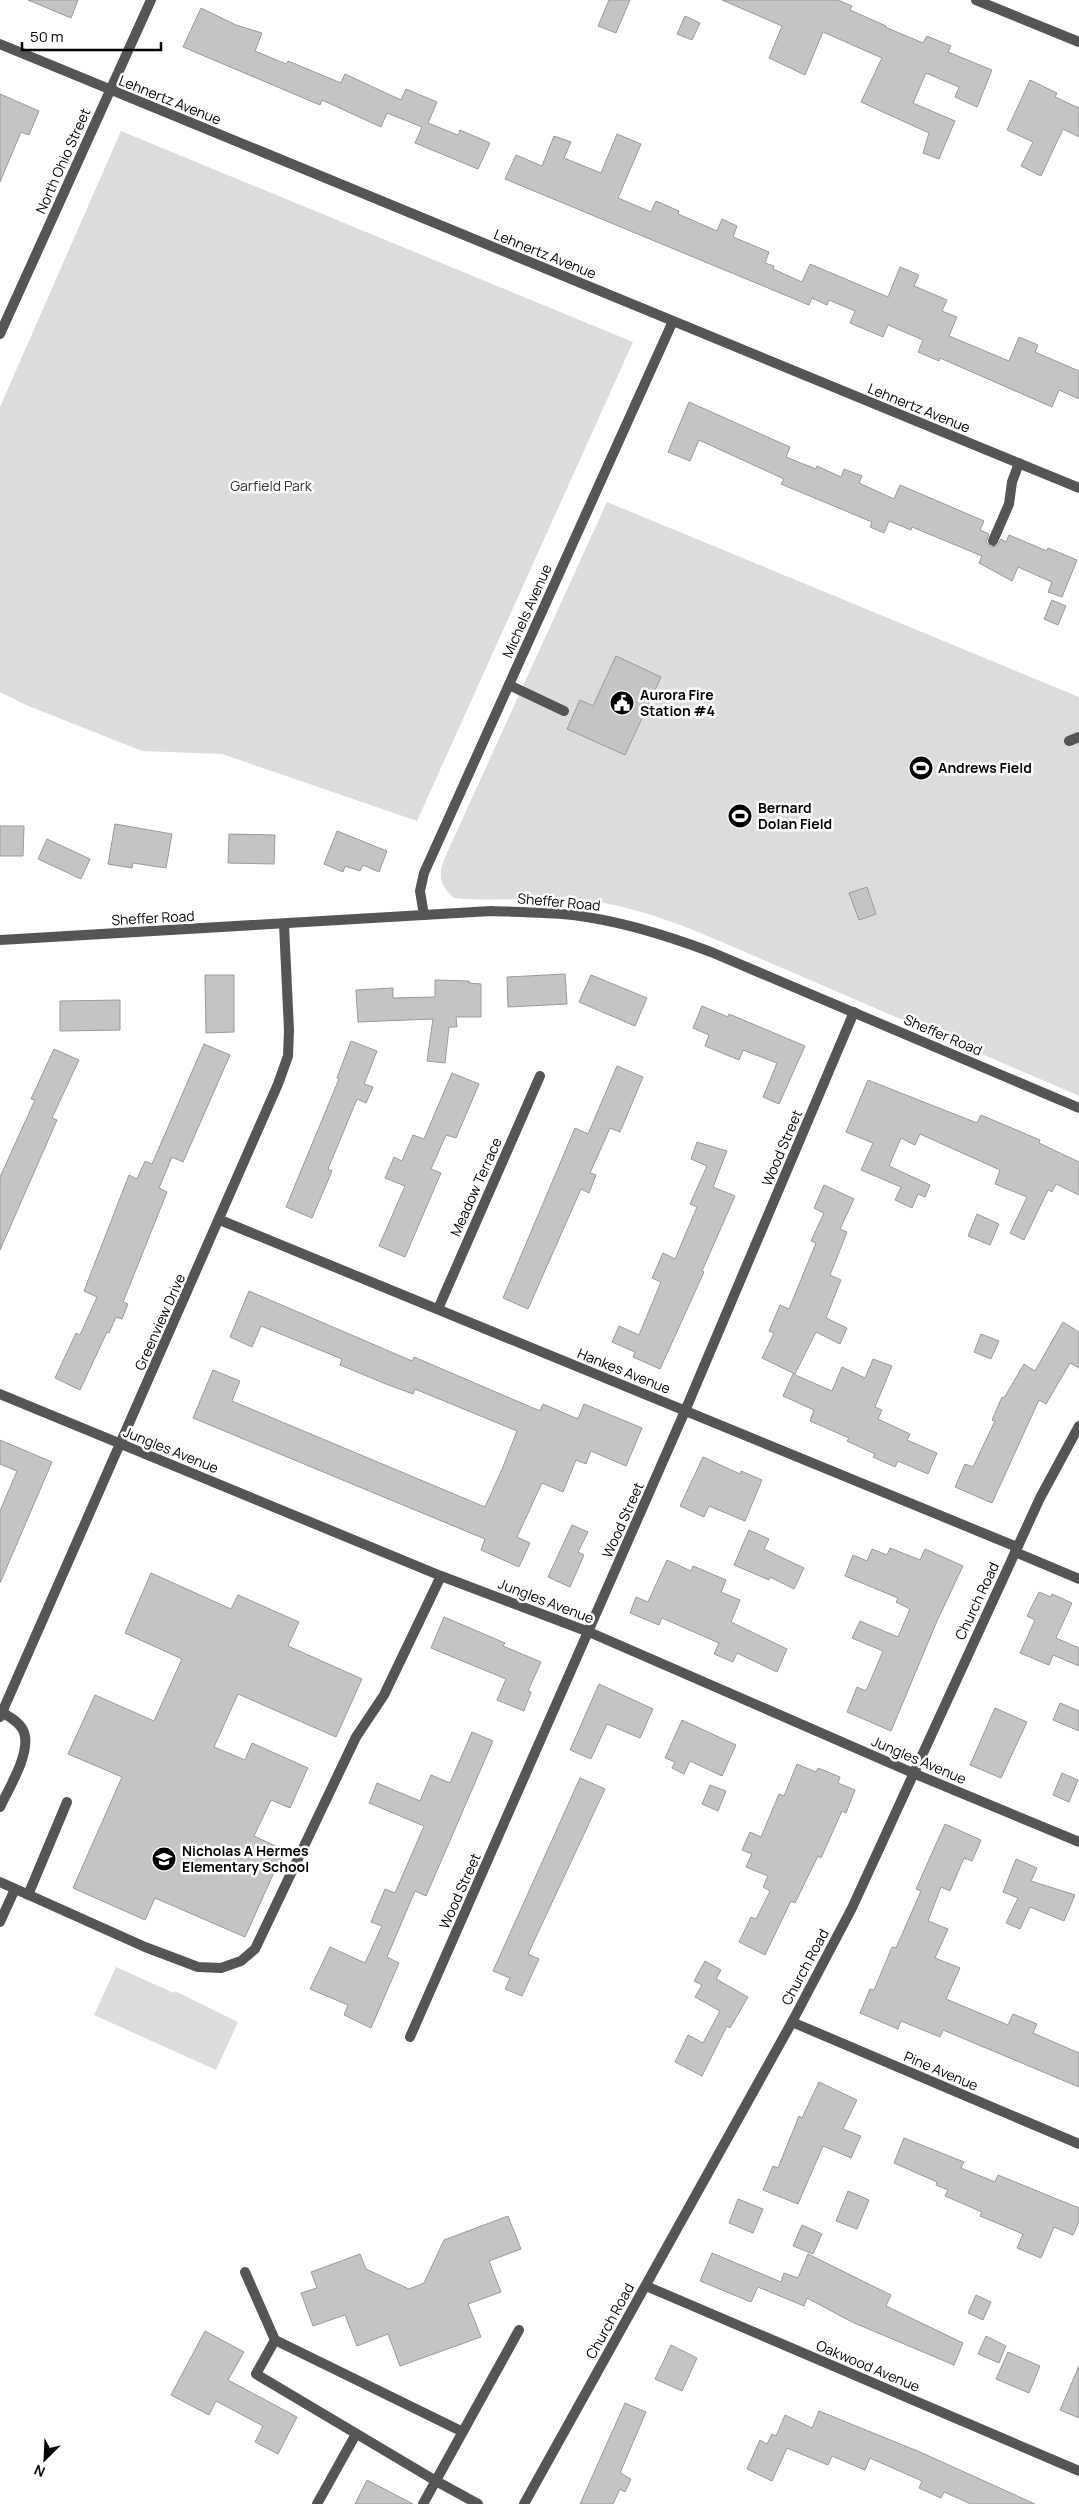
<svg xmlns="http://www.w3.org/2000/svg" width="1079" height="2504" font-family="Manrope,sans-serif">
<rect width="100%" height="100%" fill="#fff"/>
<path fill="#dcdcdc" d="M121,131l512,211 -216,479 -195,-67 -80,-3 -116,-46 -26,-13v-285z
M607,502l472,195v399c-97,-42 -195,-84 -292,-126 -62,-26 -123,-57 -189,-68 -48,-8 -96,1 -144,-4 -21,-19 -13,-31 -3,-54z
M116,1967l58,26 1,-2 63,31 -22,48 -122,-55z"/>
<path fill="#c4c4c4" stroke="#999" d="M28,0h50l-7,18z
M609,0h21l-14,33 -18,-7z
M722,0h116l14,6 -2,4 36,16 -1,1 38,16 4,-7 24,10 -3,6 44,18 -15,37 -22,-10 4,-10 -33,-14 -13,30 42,18 -16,38 -16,-6 6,-20 -68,-31 21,-44 -59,-26 -18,43 -36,-17 13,-32z
M201,8l35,17 26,8 -7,18 31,13 2,-3 53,22 4,-9 56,26 5,-11 31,13 -9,21 30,12 2,-5 30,13 -12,26 -63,-26 7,-16 -35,-14 -6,14 -59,-27 -2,5 -137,-58z
M685,16l15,7 -8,17 -15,-6z
M1030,80l27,13 -2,4 24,11v29l-16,-8 -22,47 -20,-10 12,-24 -26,-12z
M0,94l39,17 -10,24 -8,-3 -21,50z
M617,134l24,10 -23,54 33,14 5,-11 23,10 -1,3 39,17 5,-12 15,7 -4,11 36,15 -4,11 9,3 -1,3 29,13 8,-18 78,33 12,-30 19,8 -5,11 33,14 -5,11 15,6 -8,19 60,25 10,-24 19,8 -3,7 44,19v28l-20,-9 -7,17 -112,-49 -1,3 -21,-9 5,-12 -35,-15 -5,12 -33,-14 5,-12 -26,-11 -2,5 -15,-7 -3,7 -304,-126 11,-24 26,11 12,-30 17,6 -7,16 37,15z
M689,402l101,45 -4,10 30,12 1,-3 24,11 3,-8 18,7 -3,7 35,16 6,-14 84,36 -4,9 9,4 -3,8 5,5 6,-1 4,-7 5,3 3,-7 38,16 1,-3 29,12 -15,37 -14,-5 4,-10 -34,-15 -6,14 -33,-18 3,-7 -70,-29 -1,3 -22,-9 -5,12 -14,-6 2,-5 -91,-38 3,-5 -85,-39 -9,21 -22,-9z
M1052,600l14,6 -8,19 -14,-6z
M616,656l45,21 -36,78 -58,-26 13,-29 13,6z
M115,824l57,10 -6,34 -33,-5 -1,5 -24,-4z
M0,826h24l-1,30h-23z
M337,831l50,20 -8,21 -16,-7 -3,6 -15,-5 -2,6 -19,-8z
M229,834l46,1 -1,29 -46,-1z
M47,839l43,20 -9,20 -43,-20z
M867,887l9,27 -17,6 -10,-27z
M565,974l2,30 -59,3 -1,-30z
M205,975h29v57l-28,1z
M591,975l56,23 -12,28 -56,-24z
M435,980l34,1v2l12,1v33h-25l1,10h-8l-4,36 -18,-2 6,-42 -75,3 -2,-32 37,-2v10l42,-1z
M120,1000v30l-60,1v-30z
M702,1006l26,11 1,-3 76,32 -26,58 -16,-7 14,-34 -34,-13 -4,10 -34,-14 4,-11 -16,-7z
M351,1041l26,10 -13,33 9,3 -7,16 -9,-4 -29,70 4,2 -20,47 -26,-11 53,-128 -2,-1z
M204,1044l26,11 -47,107 -11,-5 -13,31 8,4 -44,110 5,2 -6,15 -6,-2 -7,16 -2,-1 -27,58 -25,-12 21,-45 4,2 17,-38 -13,-6 45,-116 8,4 8,-18 7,3z
M54,1049l25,11 -27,58 5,2 -57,130v-73l35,-77 -4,-1z
M617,1066l26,11 -23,55 -10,-4 -20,45 6,2 -7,18 -8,-4 -53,120 -25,-11 72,-170 13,6z
M452,1073l27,11 -23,54 -10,-3 -15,34 10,4 -36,84 -26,-11 26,-60 -20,-8 9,-21 8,4 11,-26 11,4z
M868,1080l109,43 4,-8 59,25 -1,3 40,19v33l-23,-11 -4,8 -4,-2 -24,50 -14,-7 17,-36 -32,-13 5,-14 -80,-36 -5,11 -14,-7 -12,28 41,19 -5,12 -7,-3 -6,14 -17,-8 6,-13 -40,-17 12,-27 -27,-11z
M697,1142l30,9 -14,36 22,9 -33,75 2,1 -44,97 -27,-12 2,-5 -23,-10 7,-16 20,9 22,-53 -9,-4 11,-25 12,6 22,-52 -7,-3 17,-38 -16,-7z
M824,1185l30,14 -14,30 7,3 -17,43 11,5 -15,38 21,10 -7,16 -24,-12 -21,42 -33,-16 12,-25 -5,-2 11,-26 9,4 27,-66 -5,-2 13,-28 -10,-5z
M977,1214l22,10 -9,21 -22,-9z
M249,1291l163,70 2,-4 126,54 3,-7 35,15 6,-15 58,24 -16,38 -35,-15 -5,13 -10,-4 -13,32 -21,-9 -25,54 13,6 -11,24 -38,-17 4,-11 -292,-121 20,-48 27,11 -8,20 253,106 18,-40 14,-36 -102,-42 -2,5 -27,-10 -46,-19 2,-6 -81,-33 -9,21 -22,-10z
M1063,1322l16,10v36l-9,-5 -24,41 -7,-4 -47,103 -37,-16 10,-23 8,3 22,-46 -3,-1 10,-23 2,1 20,-34 11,7z
M981,1334l18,7 -8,18 -17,-7z
M873,1359l19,7 -17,41 7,3 -4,9 32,15 -3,6 30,13 -9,21 -30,-13 -3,6 -22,-10 2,-3 -28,-13 2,-3 -39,-17 4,-11 -31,-14 10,-22 39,17 10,-24 23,11z
M0,1440l52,22 -52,121v-72l17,-40 -17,-7z
M703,1457l37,17 1,-3 21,9 -17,41 -36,-15 -5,11 -24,-11z
M572,1525l16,7 -10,20 6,3 -14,32 -22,-10z
M749,1530l20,9 -5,10 40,19 -10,21 -24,-12 -1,3 -35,-15z
M890,1548l30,12 5,-11 38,17 -26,55 -46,110 -44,-19 10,-25 9,4 17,-40 -31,-13 8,-17 38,16 12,-28 -14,-7 2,-4 -53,-22 8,-21 14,6 5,-12 15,6z
M667,1560l24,11 2,-5 33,14 -5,12 19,8 -9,22 56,27 -10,23 -40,-19 -4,9 -19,-8 5,-11 -57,-25 -3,7 -29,-12 6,-16 12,5z
M151,1573l80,36 7,-14 61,27 -11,24 74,33 -26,58 -98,-43 -24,53 31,13 7,-17 56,25 -18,40 -19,-8 -17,36 30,14 -39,87 -90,-39 -10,22 -72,-32 49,-111 -54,-23 27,-59 59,26 28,-62 -57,-26z
M1039,1592l12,5 1,-3 20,9 -16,35 23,10v18l-26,-11 -4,10 -29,-12 15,-33 -8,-4z
M444,1617l61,26 -2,3 38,16 -13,29 3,1 -7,19 -27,-11 9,-21 -75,-31z
M599,1684l54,25 -13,29 -33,-14 -16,35 -21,-9z
M1060,1703l19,8v20l-26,-11z
M995,1708l32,14 -26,56 -31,-13z
M682,1720l54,25 -14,31 -32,-15 -6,13 -12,-6 3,-6 -10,-4z
M472,1732l21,9 -67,155 -11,-5 -28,66 12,6 -28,65 -27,-13 4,-10 -38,-16 20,-42 35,16 17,-37 -11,-4 14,-33 10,4 29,-67 -55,-23 8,-20 43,18 11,-26 19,8z
M797,1764l19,8 2,-4 22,9 -2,6 17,7 -9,23 -4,-2 -21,47 -3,-2 -23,47 -4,-2 -26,54 -26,-13 12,-25 5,2 14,-28 -7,-4 5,-11 -22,-9 6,-13 -10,-4 8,-18 11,5 18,-43 5,2z
M1062,1773l16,7 -9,22 -16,-7z
M580,1778l25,11 -77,165 11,5 -17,37 -17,-7 5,-11 -17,-7z
M710,1785l16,6 -8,20 -16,-7z
M945,1824l36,16 -9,21 -8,-3 -14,33 -9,-4 -13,34 20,8 -13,29 25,10 -14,31 62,26 5,-11 24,10 -4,9 46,20v34l-136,-57 -3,7 -39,-16 -3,8 -38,-16 10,-24 4,1 18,-43 4,1 25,-57 -5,-2z
M1016,1859l21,9 -6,13 44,14 -11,26 -34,-14 -10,22 -14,-6 12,-25 -15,-6z
M705,1961l16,9 -5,9 32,18 -18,31 -3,-2 -25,50 -27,-14 13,-27 15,8 17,-32 -25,-14 7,-12 -8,-4z
M819,2082l38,18 -14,29 18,7 -10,22 -28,-12 -25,58 -35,-14 10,-24 5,2 21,-52 3,2z
M904,2138l60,24 -3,6 34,14 3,-7 81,33v14l-6,13 -19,-8 -13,31 -24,-10 6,-14 -43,-18 2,-4 -37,-16 3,-6 -12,-5 1,-3 -43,-19z
M848,2191l21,9 -12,29 -21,-8z
M738,2199l25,10 -10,24 -24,-10z
M508,2216l13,33 -32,12 12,31 -33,12 13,33 -81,29 -12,-32 -31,12 -12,-31 -32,11 -12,-33 16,-5 -6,-16 49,-18 6,15 43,20 15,-6 20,-43z
M802,2225l20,9 -9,20 -20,-8z
M712,2253l69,29 3,-9 14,5 10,-24 83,41 -5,11 77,37 -9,22 -102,-43 -45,-24 -3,8 -46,-19 -7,15 -51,-21z
M976,2295l15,7 -8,18 -15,-7z
M205,2331l39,21 -16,28 69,37 -19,37 -23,-12 8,-16 -47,-25 -7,14 -38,-20z
M986,2336l20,10 -7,17 -21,-9z
M671,2345l26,13 -15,33 -27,-12z
M1008,2352l32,14 -11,27 -33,-14z
M1079,2366v52l-19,-8z
M625,2403l21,9 -26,61 11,6 -6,13 -5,-3 -7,15h-33z
M819,2411l101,41 115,52h-64l-27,-12 -3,6 -22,-10 3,-7 -52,-23 -5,12 -33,-14 -4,9 -41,-17 -15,33 -25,-12 13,-29 7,4 5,-10 4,2 9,-21 27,13z
M367,2480l46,24h-58z"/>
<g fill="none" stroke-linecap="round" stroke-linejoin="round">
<path stroke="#555" stroke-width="10" d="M993,541l16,-37 3,-22 7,-19
M509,685l55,26
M0,1807c9,-19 33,-57 23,-77 -4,-8 -13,-13 -21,-18
M0,1882l145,65 53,20 23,1 20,-7 14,-12 101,-212 28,-42 57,-119
M28,1895l39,-93
M0,1922l15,-33
M245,2272l30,68 -19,34 180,107 42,23
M275,2340l188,92
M317,2504l39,-70
M423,2504l96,-174"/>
<path stroke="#555" stroke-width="10" d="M976,0l103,42
M0,44l1079,444
M0,334l151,-334
M1069,741l10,-4
M424,915l-4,-24 4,-18 249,-552
M220,1220l797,327
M438,1309l102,-233
M0,1394l441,182 148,56 324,141 166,69
M1015,1552l64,27
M0,1717l278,-633 10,-28 1,-26 -5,-105
M792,2022l287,122
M410,2037l275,-626 169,-399
M646,2286l433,185"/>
<path stroke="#555" stroke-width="10" d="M0,940l491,-29c27,1 55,1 82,4 48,6 93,20 138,37l368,156
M524,2504l268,-482 60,-114 188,-410 39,-72"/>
</g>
<defs>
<symbol id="civic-disc" viewBox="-11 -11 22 22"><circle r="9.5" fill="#000" stroke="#fff"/><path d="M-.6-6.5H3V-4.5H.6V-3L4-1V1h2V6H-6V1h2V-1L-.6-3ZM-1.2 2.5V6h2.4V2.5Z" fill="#fff"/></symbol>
<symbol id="stadium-disc" viewBox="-11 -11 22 22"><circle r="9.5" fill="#000" stroke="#fff"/><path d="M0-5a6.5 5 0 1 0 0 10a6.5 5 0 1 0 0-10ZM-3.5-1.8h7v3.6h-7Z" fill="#fff"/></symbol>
<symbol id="school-disc" viewBox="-11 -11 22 22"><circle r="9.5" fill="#000" stroke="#fff"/><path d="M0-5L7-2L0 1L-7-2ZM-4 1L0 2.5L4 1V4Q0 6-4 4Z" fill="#fff"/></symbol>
</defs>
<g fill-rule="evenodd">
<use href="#civic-disc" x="608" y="689" width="28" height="28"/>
<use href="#stadium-disc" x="907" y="754" width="28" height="28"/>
<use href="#stadium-disc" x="726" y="802" width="28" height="28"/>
<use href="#school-disc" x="150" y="1845" width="28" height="28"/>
</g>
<g text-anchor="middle" stroke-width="5" stroke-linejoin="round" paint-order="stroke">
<g font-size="14" fill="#000" stroke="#fff">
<text transform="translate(170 100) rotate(22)" y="5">Lehnertz Avenue</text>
<text transform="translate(63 161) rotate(-66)" y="5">North Ohio Street</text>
<text transform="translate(545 254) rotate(22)" y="5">Lehnertz Avenue</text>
<text transform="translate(919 408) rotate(22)" y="5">Lehnertz Avenue</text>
<text transform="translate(527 611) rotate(-66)" y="5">Michels Avenue</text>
<text transform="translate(559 902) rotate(5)" y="5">Sheffer Road</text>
<text transform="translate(153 918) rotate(-3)" y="5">Sheffer Road</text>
<text transform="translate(943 1035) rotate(23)" y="5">Sheffer Road</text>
<text transform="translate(782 1148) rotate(-67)" y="5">Wood Street</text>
<text transform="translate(476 1187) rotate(-66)" y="5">Meadow Terrace</text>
<text transform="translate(160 1322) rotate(-66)" y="5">Greenview Drive</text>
<text transform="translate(624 1371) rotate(22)" y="5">Hankes Avenue</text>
<text transform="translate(171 1450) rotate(22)" y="5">Jungles Avenue</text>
<text transform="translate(623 1520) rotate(-66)" y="5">Wood Street</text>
<text transform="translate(546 1601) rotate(21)" y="5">Jungles Avenue</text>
<text transform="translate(977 1601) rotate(-65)" y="5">Church Road</text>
<text transform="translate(919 1760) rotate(23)" y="5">Jungles Avenue</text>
<text transform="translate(460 1891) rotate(-66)" y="5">Wood Street</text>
<text transform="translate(805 1967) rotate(-62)" y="5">Church Road</text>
<text transform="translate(941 2071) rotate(23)" y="5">Pine Avenue</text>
<text transform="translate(610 2321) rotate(-61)" y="5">Church Road</text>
<text transform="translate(868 2366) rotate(23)" y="5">Oakwood Avenue</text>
</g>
<g font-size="14" fill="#333" stroke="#fff">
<text x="271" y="491">Garfield Park</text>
</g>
<g font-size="14" font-weight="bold" fill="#000" stroke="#fff" text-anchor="start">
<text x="640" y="700">Aurora Fire<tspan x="640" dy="16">Station #4</tspan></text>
<text x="938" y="773">Andrews Field</text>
<text x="758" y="813">Bernard<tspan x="758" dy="16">Dolan Field</tspan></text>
<text x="182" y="1856">Nicholas A Hermes<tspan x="182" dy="16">Elementary School</tspan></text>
</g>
</g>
<g transform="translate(45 2459) rotate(204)" stroke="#ffffff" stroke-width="4" paint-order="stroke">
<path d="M0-4L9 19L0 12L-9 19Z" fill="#000000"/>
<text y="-8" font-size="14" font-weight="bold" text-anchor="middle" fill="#000000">N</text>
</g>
<path d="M22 42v8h139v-8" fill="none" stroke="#000000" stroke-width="2.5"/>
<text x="30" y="42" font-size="15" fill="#000000" stroke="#ffffff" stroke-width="4" paint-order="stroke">50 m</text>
</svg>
